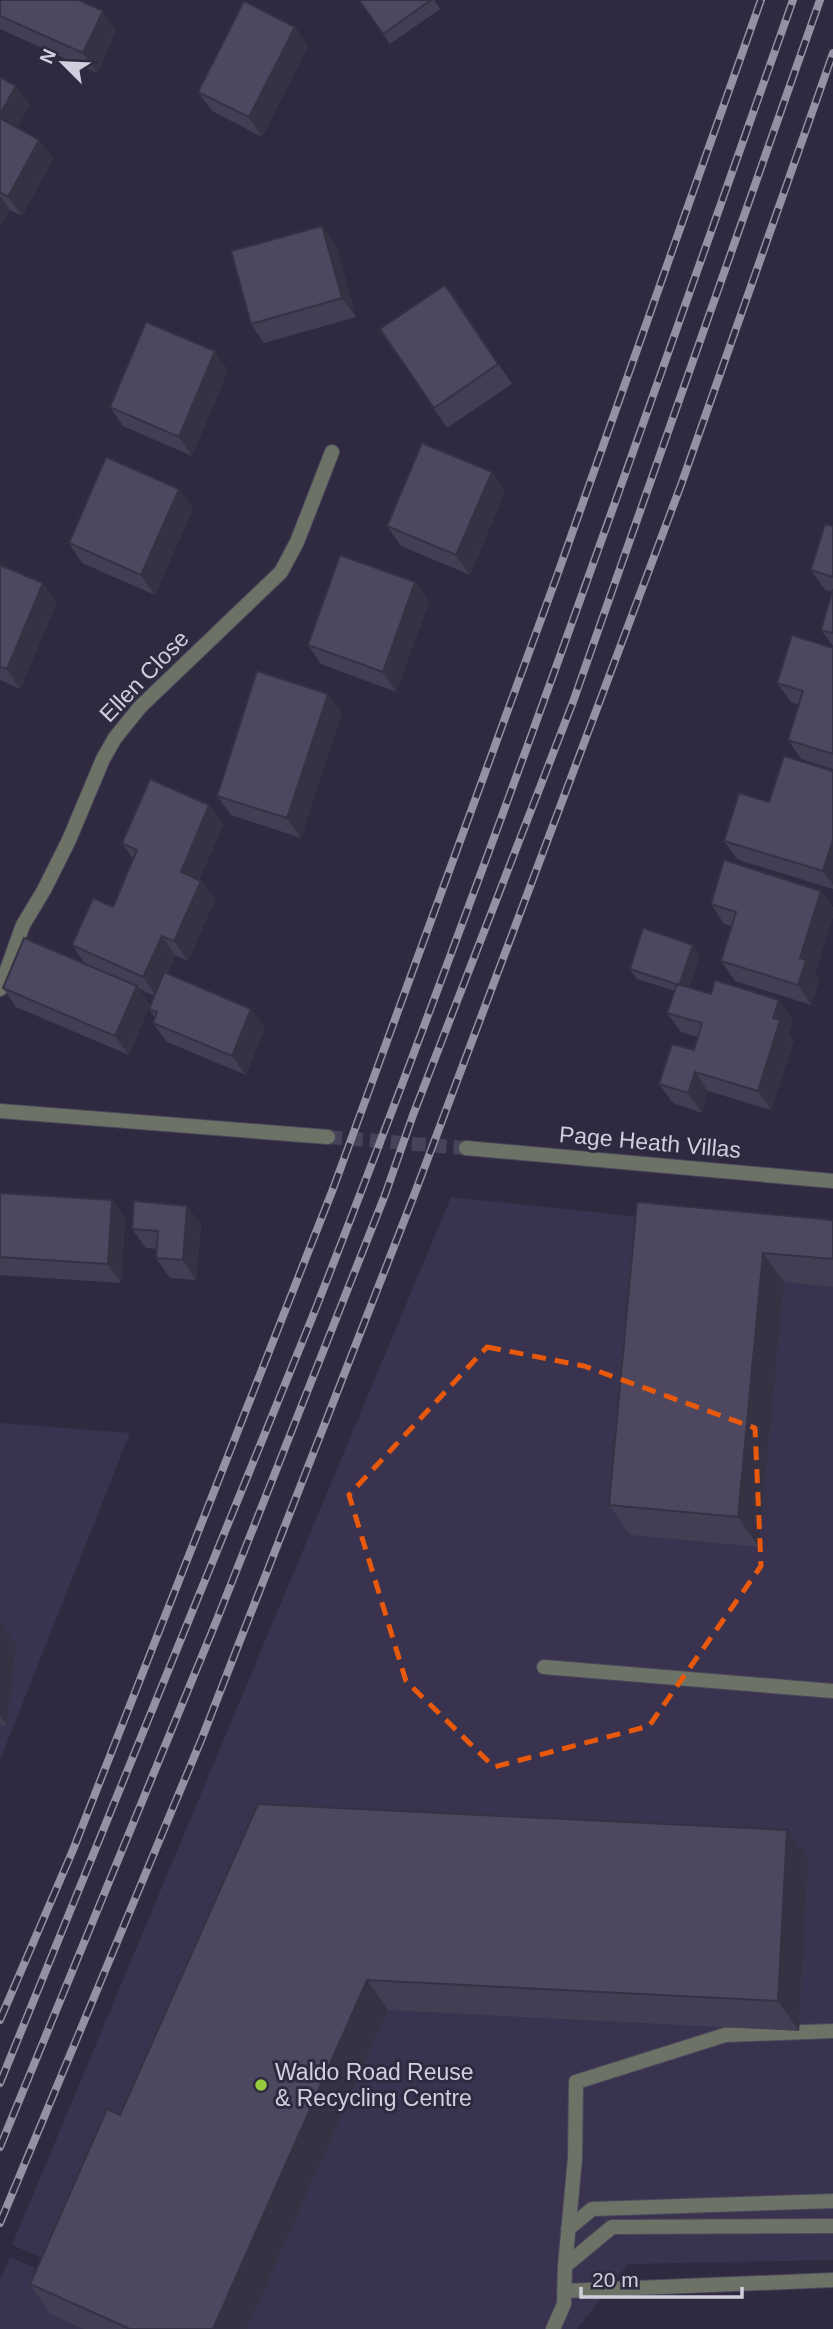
<svg xmlns="http://www.w3.org/2000/svg" width="833" height="2329" font-family="Helvetica,sans-serif">
<rect width="100%" height="100%" fill="#2f2a40"/>
<path fill="#39334f" d="M451,1197l382,40v1023l-205,4 -51,65h-367l-198,-84z
M0,1423l130,10 -130,327z
M10,2257l171,72h-181v-49z"/>
<g fill="none" stroke-linecap="round" stroke-linejoin="round">
<path stroke="#474358" stroke-width="14" stroke-dasharray="14 7" stroke-linecap="butt" d="M328,1137l138,11"/>
<defs>
<path id="lane" d="M544,1667l289,24
M568,2229l24,-20 241,-8
M565,2266l47,-39 221,-1
M564,2291l269,-11
M553,2329l11,-25 1,-38 10,-108 1,-76 149,-47 108,-4"/>
<path id="street" d="M0,989l23,-64 21,-35 25,-50 34,-81 12,-21 25,-31 141,-135 16,-30 35,-90
M0,1111l328,26
M466,1148l367,33"/>
</defs>
<use href="#lane" stroke="#4c485c" stroke-width="16"/>
<use href="#street" stroke="#4c485c" stroke-width="16"/>
<use href="#lane" stroke="#6d7267" stroke-width="14"/>
<use href="#street" stroke="#6d7267" stroke-width="14"/>
<defs>
<path id="rail" d="M0,2020l73,-170 260,-661 225,-616 203,-573
M0,2083l312,-765c171,-435 325,-877 481,-1318
M0,2147l218,-530 167,-422 28,-80 160,-413 247,-702
M0,2223l202,-485 211,-540 268,-713 152,-432"/>
</defs>
<use href="#rail" stroke="#9491a2" stroke-width="8"/>
<use href="#rail" stroke="#2f2a40" stroke-width="5" stroke-dasharray="16" stroke-linecap="butt"/>
</g>
<path fill="#423e53" d="M0,0l116,30 -19,43 -97,-44z
M359,0h75l6,9 -50,35z
M295,27l13,19 -46,91 -50,-26 -14,-19z
M0,77l16,9 14,19 -13,22 22,13 14,19 -31,57 -12,-6 -10,17z
M336,245l20,72 -92,26 -13,-19z
M445,285l67,99 -65,44 -67,-99z
M228,370l-36,86 -69,-30 -13,-19z
M492,472l13,19 -35,84 -69,-29 -14,-20z
M193,508l-38,87 -73,-32 -13,-20z
M833,526v120l-12,-16 11,-38 -7,-2 -14,-20z
M0,565l43,18 14,19 -37,87 -20,-9z
M415,582l14,20 -33,90 -75,-28 -13,-19z
M833,648v121l-32,-10 -13,-19 11,-35 -8,-3 -14,-19z
M328,694l14,19 -41,125 -70,-23 -14,-19z
M833,771v118l-95,-29 -14,-19 45,-39z
M209,805l14,20 -24,55 2,1 14,19 -27,61 -13,-6 -8,19 98,54 -19,47 -79,-33 -14,-19 2,-5 -6,-9 5,-13 -16,-8 12,17 -21,50 -113,-48 -13,-19 82,-24 -13,-19 41,-38 20,-48 -11,-16z
M821,891l12,17v8l-18,57 5,6 -9,26 -76,-24 -14,-20 11,-35 -8,-2 -13,-20z
M700,955l-11,33 104,32 -4,13 5,7 -23,70 -63,-19 -6,22 -29,-10 -14,-19 35,-34 3,-13 -16,-5 -14,-19 8,-22 -38,-12 -7,-10z
M0,1193l112,7 13,19 -4,64 -121,-8z
M637,1202l196,18v67l-49,-5 -25,265 -129,-12 -21,-30z
M187,1206l14,19 -5,55 -26,-2 -14,-20 1,-9 -11,-1 -14,-19z
M0,1622l16,23 -9,81 -7,-1z
M258,1804l550,56 -9,171 -411,-21 -141,319h-163l-34,-15 -20,-30 90,-169z"/>
<path fill="#363243" d="M103,11l13,19 -19,43 -14,-20z
M295,27l13,19 -46,91 -13,-20z
M16,86l14,19 -18,31 -12,-17v-5z
M39,140l14,19 -31,57 -14,-19z
M0,196l10,14 -10,17z
M322,226l14,19 20,72 -14,-19z
M215,351l13,19 -36,86 -13,-19z
M492,472l13,19 -35,84 -14,-20z
M179,489l14,19 -38,87 -14,-20z
M415,582l14,20 -33,90 -13,-20z
M43,583l14,19 -37,87 -13,-20z
M328,694l14,19 -41,125 -14,-20z
M209,805l14,20 -29,66 -13,-19z
M833,839v46l-10,-14z
M201,881l14,19 -27,61 -14,-20z
M821,891l12,17v8l-18,57 5,6 -9,26 -13,-20 2,-27z
M162,936l13,19 -18,42 -14,-20z
M693,945l7,10 -14,40 -7,-10z
M137,986l13,19 -21,50 -14,-19z
M779,1000l14,20 -4,13 5,7 -23,70 -13,-19 15,-73z
M251,1009l14,19 -19,47 -14,-19z
M695,1072l13,19 -6,22 -14,-20z
M112,1200l13,19 -4,64 -13,-19z
M187,1206l14,19 -5,55 -13,-20z
M763,1253l21,29 -25,265 -21,-30z
M0,1622l16,23 -9,81 -7,-11z
M787,1830l21,30 -9,171 -21,-30z
M367,1980l21,30 -141,319h-34z"/>
<path fill="#4d4860" stroke="#363243" stroke-width="2" d="M0,0h79l24,11 -20,42 -83,-37z
M359,0h72l-48,34z
M244,1l51,26 -46,90 -51,-25z
M0,77l16,9 -16,28z
M0,118l39,22 -31,57 -8,-5z
M322,226l20,72 -91,26 -20,-73z
M445,285l53,79 -64,44 -54,-79z
M146,322l69,29 -36,86 -69,-30z
M422,443l70,29 -36,83 -69,-29z
M106,457l73,32 -38,86 -72,-32z
M825,524l8,2v51l-22,-7z
M340,555l75,27 -32,90 -75,-27z
M0,565l43,18 -36,86 -7,-2z
M833,589v44l-12,-3z
M792,635l41,13v106l-45,-14 15,-49 -26,-8z
M257,671l71,23 -41,124 -70,-22z
M784,756l49,15v68l-10,32 -99,-30 15,-48 30,9z
M150,779l59,26 -28,67 20,9 -27,60 -12,-5 -19,41 -71,-32 21,-47 20,9 24,-57 -15,-7z
M724,860l97,31 -21,67 6,2 -8,25 -77,-24 15,-49 -25,-8z
M643,928l50,17 -14,40 -49,-16z
M24,938l113,48 -22,50 -112,-48z
M164,972l87,37 -19,47 -79,-33 4,-11 -8,-3z
M715,980l64,20 -6,18 7,2 -22,71 -63,-19 -7,21 -29,-9 13,-40 22,6 8,-27 -35,-10 10,-29 34,10z
M0,1193l112,7 -4,64 -108,-7z
M134,1201l53,5 -4,54 -27,-2 2,-27 -26,-2z
M637,1202l196,18v39l-70,-6 -25,264 -129,-12z
M258,1804l529,26 -9,171 -411,-21 -154,349h-83l-100,-45 77,-175 13,6z"/>
<path fill="none" stroke="#e8590c" stroke-width="5" stroke-dasharray="14 9" stroke-linejoin="round" d="M487,1347l97,19 171,62 6,138 -112,160 -155,41 -88,-86 -57,-186z"/>
<circle fill="#94cc3d" stroke="#2f2a40" stroke-width="2.5" cx="261" cy="2085" r="7"/>
<g text-anchor="middle" stroke-width="6" stroke-linejoin="round" paint-order="stroke">
<g font-size="23" fill="#d1cfdd" stroke="#2f2a40">
<text transform="translate(144 676) rotate(-46)" y="8">Ellen Close</text>
<text transform="translate(650 1142) rotate(5)" y="8">Page Heath Villas</text>
</g>
<g font-size="23" fill="#d1cfdd" stroke="#2f2a40" text-anchor="start">
<text x="275" y="2080">Waldo Road Reuse<tspan x="275" dy="26">&amp; Recycling Centre</tspan></text>
</g>
</g>
<g transform="translate(63 63) rotate(294)" stroke="#2f2a40" stroke-width="5" paint-order="stroke">
<path d="M0-5L12 26L0 18L-12 26Z" fill="#d1cfdd"/>
<text y="-10" font-size="19" font-weight="bold" text-anchor="middle" fill="#d1cfdd">N</text>
</g>
<path d="M581 2287v10h161v-10" fill="none" stroke="#d1cfdd" stroke-width="3.5"/>
<text x="592" y="2287" font-size="21" fill="#d1cfdd" stroke="#2f2a40" stroke-width="5" paint-order="stroke">20 m</text>
</svg>
